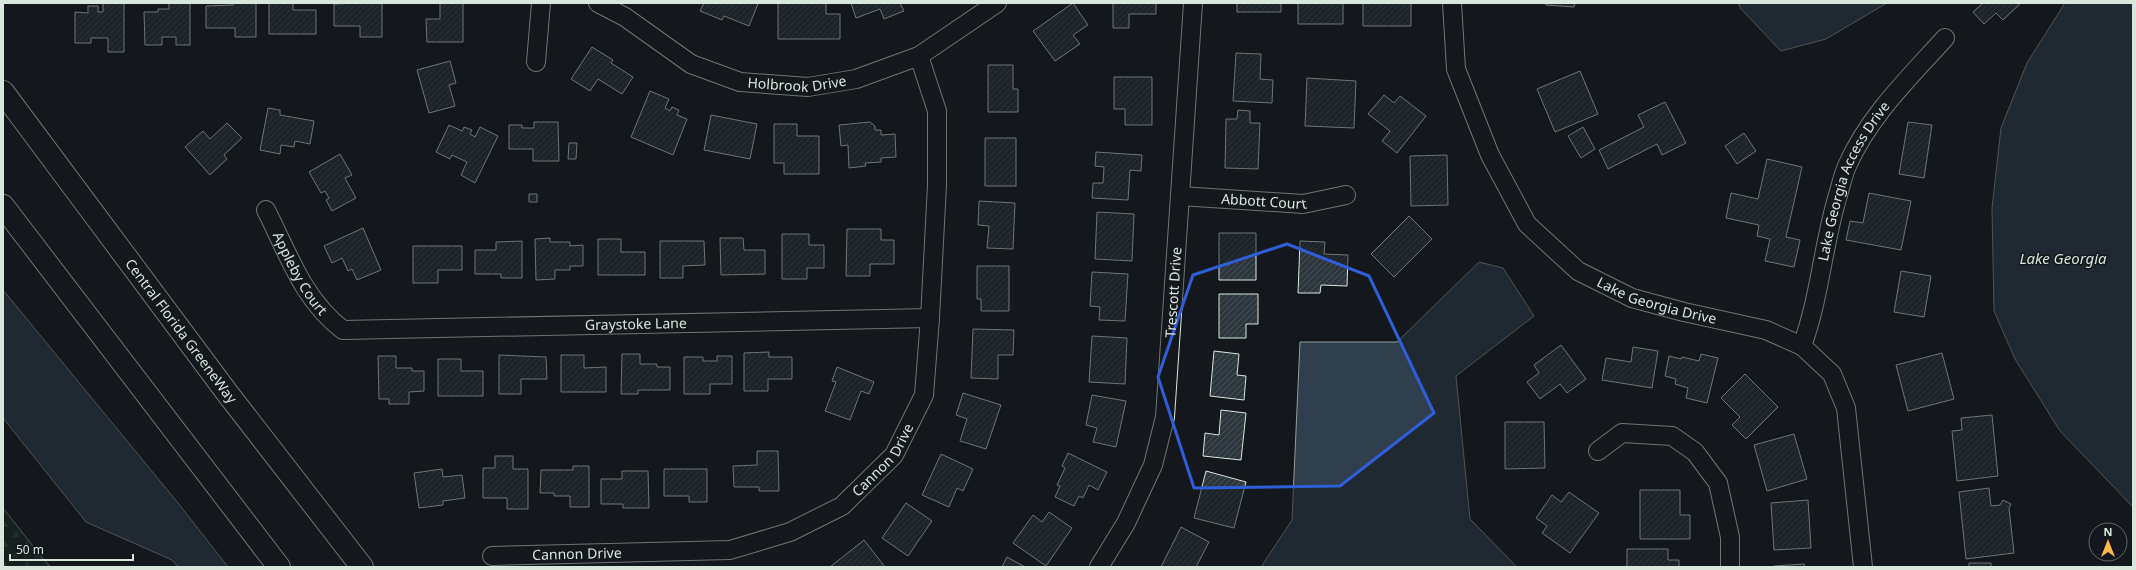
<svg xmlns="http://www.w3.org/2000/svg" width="2136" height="570" font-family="'Noto Sans',sans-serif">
<defs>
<pattern id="forest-firs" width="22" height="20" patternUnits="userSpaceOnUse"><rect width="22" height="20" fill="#1a2d24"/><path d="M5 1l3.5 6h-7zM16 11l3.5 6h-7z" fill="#3b4b43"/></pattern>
<pattern id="building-hatch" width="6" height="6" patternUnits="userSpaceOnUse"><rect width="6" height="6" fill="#2c363c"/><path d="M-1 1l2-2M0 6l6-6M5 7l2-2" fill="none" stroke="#4a5358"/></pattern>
</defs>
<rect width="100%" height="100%" fill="#14181c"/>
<path fill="url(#forest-firs)" stroke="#939e99" d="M3,508l41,52 7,7h-48z"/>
<path fill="#2f3f4d" stroke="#939e99" d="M1738,3h149l-61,36 -45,12 -40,-42z
M2065,3h68v504l-73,-76 -45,-72 -21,-48 -2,-103 9,-80 26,-65z
M1479,262l24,6 31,48 -78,60 14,143 47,48h-256l31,-47 8,-178h97z
M3,290l175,213 50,64h-50l-6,-7 -86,-38 -83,-104z"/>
<path fill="url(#building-hatch)" stroke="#d8e6dc" d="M103,3h21v49h-16v-14h-17v5h-16v-31l13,1v-7h10v6h5z
M169,3h21v42h-14v-8h-14v8h-17l-1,-33h14v-3h11z
M233,3h23v34h-21v-9h-29v-22l27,-1z
M269,3h24v7h23v24h-47z
M358,3h24v34h-22v-11h-26v-22z
M440,3h23v39h-36l-1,-23h14z
M704,3h53l1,1 -9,22 -25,-10 -2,4 -22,-9z
M778,3h48v11h14v25h-62z
M851,3h49l4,8 -20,8 -4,-10 -24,9z
M1073,3l15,22 -15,10 7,9 -25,17 -22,-30z
M1113,3h43v11h-27v14h-16z
M1237,3h44v9h-44z
M1298,3h45v21h-45z
M1363,3h48v23h-48z
M1546,3h29l-1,4 -28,-2z
M1983,3h38l-18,17 -7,-7 -12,11 -11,-12z
M592,47l21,13 -2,3 22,14 -11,17 -24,-15 -8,12 -19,-12z
M1236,53l25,1 -1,25 13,1 -1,23 -39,-2z
M450,61l6,22 -7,2 6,21 -26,7 -12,-43z
M988,65h25v24h5v23h-30z
M1580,71l18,43 -43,18 -18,-43z
M1114,77h38v48h-27v-16h-11z
M1307,78l49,3 -2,47 -49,-2z
M650,91l19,8 -4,9 5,3 2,-4 7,3 -2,5 10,4 -14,36 -42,-18z
M1384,95l10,8 6,-7 26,20 -29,37 -15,-12 8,-10 -22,-17z
M1665,102l21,41 -24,12 -5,-11 -49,25 -9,-19 45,-23 -6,-12z
M268,108l12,2v5l34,6 -4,23 -15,-3 -1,6 -13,-2 -1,9 -20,-4z
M1238,110l12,1v12h10l-2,46 -33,-1 1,-49h11z
M711,115l46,9 -7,35 -46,-9z
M534,122h24l1,39h-26v-12h-24v-24h13v3h12z
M870,122l5,4v4h6v5l14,-1 1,23 -15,1v4l-16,1 1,3 -17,2 -1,-23 -7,1 -2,-21z
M1908,122l24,3 -8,53 -25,-4z
M227,123l15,15 -18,17 3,4 -17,16 -25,-28 18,-16 7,8z
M774,124h23v12h22v38h-35v-11h-10z
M449,125l13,6 2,-4 8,3 -2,4 5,3 5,-10 18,9 -23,47 -14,-8 6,-13 -15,-7 -2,4 -14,-7z
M1583,127l12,22 -14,9 -13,-22z
M1744,133l12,18 -19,13 -12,-18z
M985,138h31v48h-31z
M569,143h8l-1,16h-8z
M1096,152l46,3 -1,16 -11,-1 -2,30 -36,-2 1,-15h10l1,-16 -9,-1z
M340,154l12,21 -7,3 11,20 -24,13 -6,-11 3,-2 -4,-7 -4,2 -12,-21z
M1447,155l1,50 -37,1 -1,-50z
M1767,159l35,8 -16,70 14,3 -6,27 -29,-6 5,-22 -13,-3 2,-11 -33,-7 5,-25 27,6z
M1869,193l42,8 -10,49 -55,-10 4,-19 13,2z
M529,194h8v8h-8z
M979,201l36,2 -2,46 -26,-1 2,-22 -11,-1z
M1097,212l37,2 -2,47 -37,-2z
M1409,216l23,23 -38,38 -23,-23z
M363,228l18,42 -24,10 -5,-11 -4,2 -6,-13 -10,5 -8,-17z
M847,229h34v11h13v24h-24v12h-24z
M1219,233h37v47h-37z
M782,234h27v11h15v23h-17v11h-25z
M550,238v4h20v4l13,-1v21h-13v4h-15v9l-19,1 -1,-41z
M720,238h23l1,12h21v24l-44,1z
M598,239h23v13h24v23h-47z
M522,241v37h-21v-4h-26v-24h21v-8z
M660,241h44l1,24 -22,1v12h-23z
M1300,241l25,1 -1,12 24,1 -1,31 -26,-1 -1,8h-22z
M413,246h49v24h-24v13h-25z
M977,266h32v45h-28v-12h-4z
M1901,271l30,5 -7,41 -30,-5z
M1092,272l36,2 -3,47 -26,-1 1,-13 -10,-1z
M1219,294h39v30h-12v14h-27z
M973,329l41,1 -1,25h-15v24l-27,-1z
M1092,336l35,2 -2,46 -36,-2z
M1561,345l25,34 -19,14 -7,-9 -20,15 -13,-17 12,-9 -5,-8z
M1633,347l25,4 -6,37 -50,-8 4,-22 25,4z
M1214,351l25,3 -2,21 9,1 -2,24 -34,-4z
M769,352v5h23v22h-24v12h-24v-38z
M1942,353l12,46 -46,12 -12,-46z
M622,354h18v10h17v3h13v23h-32v4h-17z
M1701,354l17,4 -11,45 -21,-5 2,-10 -13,-4 1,-5 -11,-3 4,-20 12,3 1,-2 17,4z
M499,355l47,2 1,22h-26v15h-22z
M561,355h23v13l22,-1v25h-45z
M378,356h18v12h16v3h12v20l-15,1v12h-20v-5h-10z
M717,356h15v28h-22v10h-26v-37h19v4h14z
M438,359h23v12h22v25h-45z
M837,367l37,15 -5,12 -8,-3 -11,29 -25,-9 11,-29 -4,-1z
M1745,374l33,33 -32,32 -14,-14 8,-8 -19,-19z
M963,393l38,12 -15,44 -26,-8 7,-22 -11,-4z
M1092,395l34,6 -10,46 -23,-5 4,-14 -11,-3z
M1221,410l25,3 -5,47 -38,-4 2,-23 14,2z
M1992,415l6,61 -41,5 -5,-50 10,-1 -1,-12z
M1505,422h39l1,46 -40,1z
M1794,434l13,45 -40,12 -13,-46z
M757,451h21l1,40h-20v-4h-25l-1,-21 24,-1z
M1068,453l39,19 -9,18 -9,-5 -6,13 -4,-2 -5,10 -19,-9 5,-11 -3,-1 8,-17 -3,-2z
M941,454l32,15 -10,22 -6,-3 -8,19 -27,-12z
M495,456h18v13h15v40h-21v-11h-24v-30h12z
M573,466h16v41h-19v-11h-16v-3h-14l1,-23h32z
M442,469l1,8 19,-2 3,23 -22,3v4l-24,3 -5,-35z
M664,469h43v33h-18v-6h-25z
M622,471h26l1,37h-26v-4h-22v-25h21z
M1206,471l40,11 -12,46 -40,-10z
M1989,488l2,18 9,-1 3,-5 8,4 -2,4 5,45 -48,6 -7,-67z
M1640,490h40v25h10v24h-50z
M1569,492l30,21 -29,40 -28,-20 5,-7 -11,-8 16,-23 9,7z
M1808,500l3,48 -37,2 -3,-47z
M906,503l26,18 -24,35 -26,-18z
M1049,512l23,16 -26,38 -33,-23 20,-28 9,7z
M1181,527l28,15 -13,25h-35z
M864,540l21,27h-55z
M1627,549h41v11h11v7h-52z
M1007,557l18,10h-23z
M1969,563h22v4h-22z
M1804,564l1,3h-31v-1z"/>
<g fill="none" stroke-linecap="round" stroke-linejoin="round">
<defs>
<g id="minor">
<path id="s1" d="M598,3l27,14 66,47 49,18 68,5 48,-8 63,-23 78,-53"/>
<path id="s2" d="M1452,3l4,66 34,86 37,69 51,47 54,27 52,14 82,18 36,16 30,28 14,34 17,159"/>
<path d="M536,62l5,-59"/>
<path id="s3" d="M1180,196l123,8 43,-9"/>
<path id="s4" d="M266,210c22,43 37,90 77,120l587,-12"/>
<path id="s5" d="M1802,346c18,-49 21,-102 36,-151 3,-10 5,-20 9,-29 22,-50 62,-88 98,-128"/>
<path d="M1598,451l24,-18 50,3 23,16 23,31 12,54v30"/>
<path id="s6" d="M492,556l238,-6 60,-18 52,-26 52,-51 30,-60 6,-77 7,-133v-74l-18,-55"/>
<path id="s7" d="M1099,567l27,-44 27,-58 12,-48 28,-414"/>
</g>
<g id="highway">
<path id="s8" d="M3,92l225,302 134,173"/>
<path d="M3,206l276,361"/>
</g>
</defs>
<use href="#minor" stroke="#d8e6dc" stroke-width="20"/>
<use href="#highway" stroke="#d8e6dc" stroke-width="24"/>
<use href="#minor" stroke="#14181c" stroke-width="18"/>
<use href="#highway" stroke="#14181c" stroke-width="22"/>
</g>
<path d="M0 0H2136V570H0ZM1287,244l82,32 65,137 -94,73 -146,2 -36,-111 35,-102z" fill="#14181c" fill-opacity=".55" fill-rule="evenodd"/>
<path fill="none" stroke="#305dd8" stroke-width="3" stroke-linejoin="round" d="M1287,244l82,32 65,137 -94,73 -146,2 -36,-111 35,-102z"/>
<g text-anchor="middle" stroke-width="3" stroke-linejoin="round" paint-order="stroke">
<g font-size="14" fill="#d8e6dc" stroke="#14181c">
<text dy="5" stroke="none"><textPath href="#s1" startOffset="221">Holbrook Drive</textPath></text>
<text dy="5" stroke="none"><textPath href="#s5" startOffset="174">Lake Georgia Access Drive</textPath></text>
<text dy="5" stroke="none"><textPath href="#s3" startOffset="84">Abbott Court</textPath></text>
<text dy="5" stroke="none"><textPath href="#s4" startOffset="72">Appleby Court</textPath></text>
<text dy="5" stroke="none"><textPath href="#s7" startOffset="290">Trescott Drive</textPath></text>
<text dy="5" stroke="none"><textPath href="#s2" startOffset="391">Lake Georgia Drive</textPath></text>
<text dy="5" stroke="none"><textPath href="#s4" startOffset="437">Graystoke Lane</textPath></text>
<text dy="5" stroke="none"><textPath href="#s8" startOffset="298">Central Florida GreeneWay</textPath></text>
<text dy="5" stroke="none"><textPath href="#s6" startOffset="421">Cannon Drive</textPath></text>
<text dy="5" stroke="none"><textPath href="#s6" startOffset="85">Cannon Drive</textPath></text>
</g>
<g font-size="15" font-style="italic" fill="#d8e6dc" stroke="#14181c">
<text x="2063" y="264">Lake Georgia</text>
</g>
</g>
<rect width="2136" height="570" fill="none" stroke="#d8e6dc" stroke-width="8"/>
<g transform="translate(2108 542)"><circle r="19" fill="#14181c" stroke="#626a69"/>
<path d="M0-3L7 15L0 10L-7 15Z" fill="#ffb74d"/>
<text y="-6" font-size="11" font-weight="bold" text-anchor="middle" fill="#d8e6dc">N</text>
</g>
<path d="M10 554v6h123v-6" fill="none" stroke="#d8e6dc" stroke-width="2"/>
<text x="16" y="554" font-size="12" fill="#d8e6dc" stroke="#14181c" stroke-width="3" paint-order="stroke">50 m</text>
</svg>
